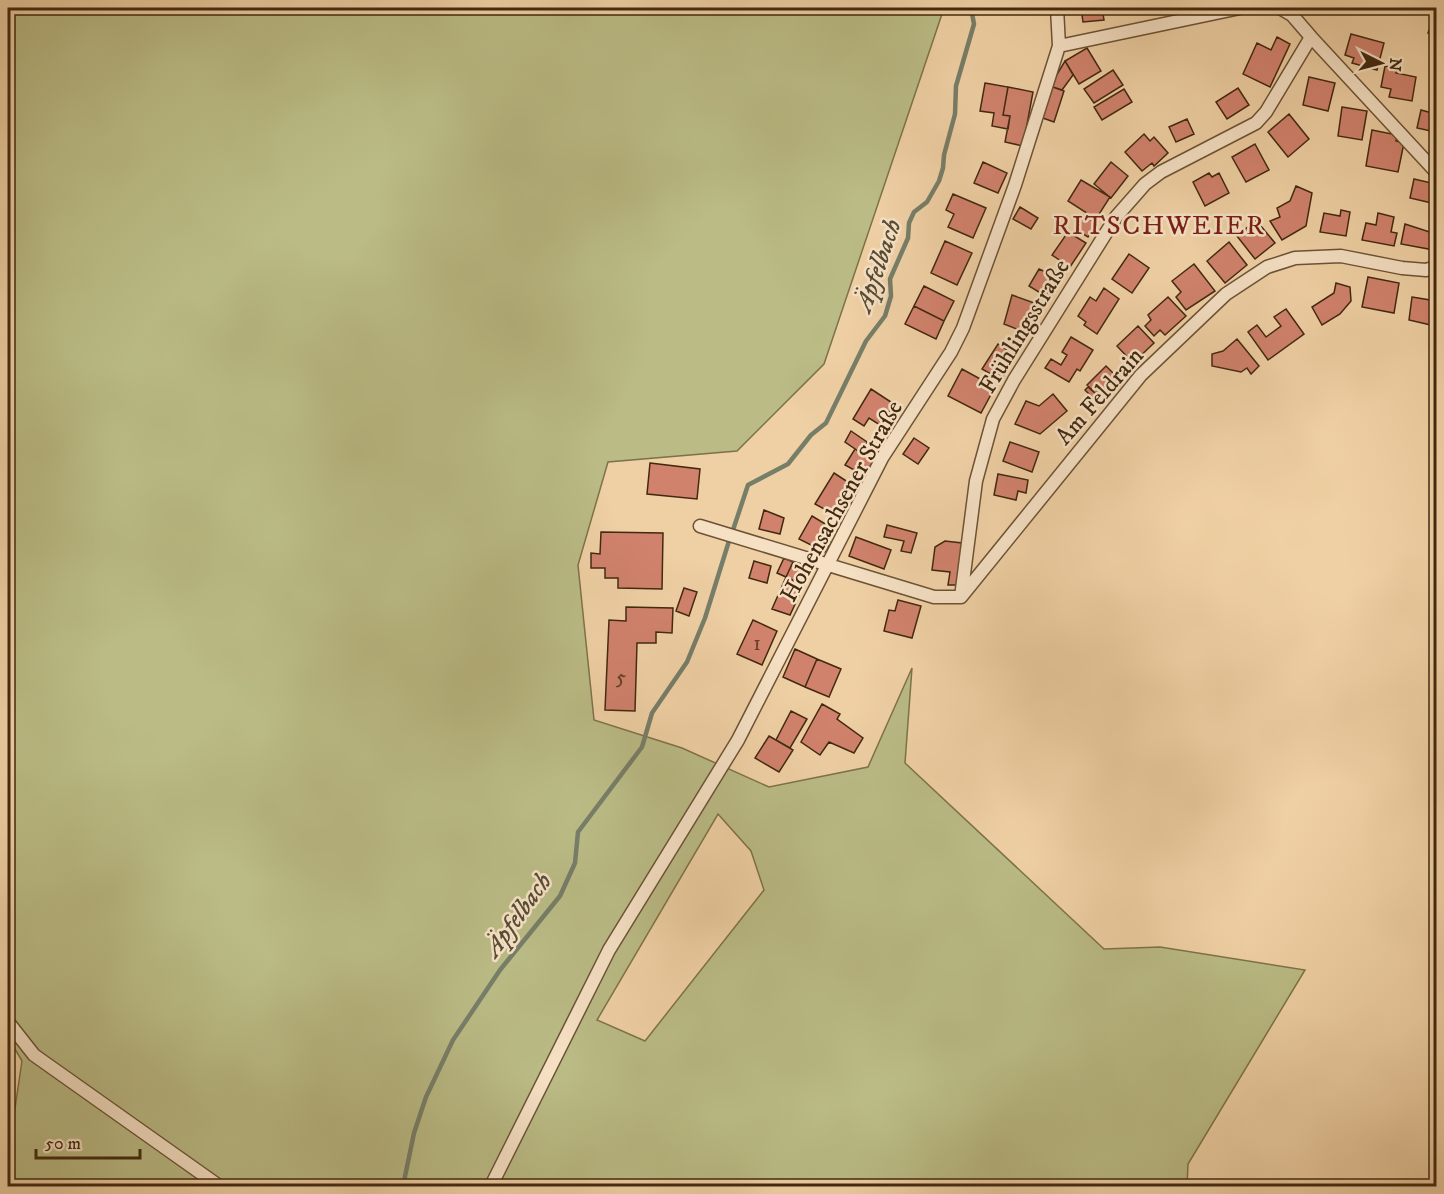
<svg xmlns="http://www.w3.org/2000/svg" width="1444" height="1194" font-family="'IM FELL DW Pica',serif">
<rect width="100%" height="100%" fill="#efd0a4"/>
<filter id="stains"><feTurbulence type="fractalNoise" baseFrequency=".00333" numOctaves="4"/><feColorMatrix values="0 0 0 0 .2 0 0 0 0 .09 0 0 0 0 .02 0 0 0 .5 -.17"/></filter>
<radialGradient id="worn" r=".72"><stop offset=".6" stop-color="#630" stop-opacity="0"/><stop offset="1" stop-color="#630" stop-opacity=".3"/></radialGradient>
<path fill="#babb85" stroke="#7e724a" stroke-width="1.5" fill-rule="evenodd" d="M8,8h936l-120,356 -87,87 -129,11 -30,103 16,155 88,28 87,39 99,-20 44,-99 -7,95 199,186 56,-2 145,23 -117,194 -1,22h-1179v-31l14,-94 -14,-24zM718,814l33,37 13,39 -119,151 -48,-21z"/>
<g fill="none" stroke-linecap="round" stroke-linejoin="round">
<path stroke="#777e68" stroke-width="4.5" d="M733,530l15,-45 40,-21 23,-29 15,-12 40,-82 19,-25 6,-20 -1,-17 18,-41 1,-15 5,-11 13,-10 12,-21 4,-13 1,-13 11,-41 1,-28 18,-62 -3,-16
M403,1186l11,-53 12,-36 27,-57 47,-70 60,-74 15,-33 3,-31 64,-85 10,-34 35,-51 18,-44 24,-77"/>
</g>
<path fill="#d1826d" stroke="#422910" stroke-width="1.5" d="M1081,8h21l2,12 -21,2z
M1428,8h8v28l-8,-3 8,-23z
M1351,34l33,9 -7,27 -25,-7 2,-5 -9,-3z
M1277,37l13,7 -20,43 -27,-13 14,-31 14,7z
M1087,48l14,23 -22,13 -14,-23z
M1065,61l8,14 -11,15 -12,-4z
M1385,66l12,2 -1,5 20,4 -4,24 -23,-4 2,-8 -10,-2z
M1113,70l10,15 -29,18 -10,-14z
M1309,77l26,6 -7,28 -25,-6z
M985,83l23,4 -5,28 7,1 -2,13 -16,-3 2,-13 -14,-2z
M1050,86l14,5 -10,31 -14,-5z
M1008,87l25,5 -10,54 -18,-4 5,-26 -7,-1z
M1238,88l11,17 -22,14 -11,-17z
M1124,89l8,13 -30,18 -8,-13z
M1434,103l2,1v28l-19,-4 4,-18 11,3z
M1342,107l25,4 -5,29 -24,-4z
M1289,114l20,25 -21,18 -20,-25z
M1187,119l7,15 -18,8 -7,-15z
M1372,130l25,5 -1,6 8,2 -6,29 -32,-6z
M1144,134l6,7 4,-4 14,16 -14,13 -2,-3 -10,8 -17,-19z
M1255,144l14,26 -23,12 -14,-25z
M983,162l24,11 -9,20 -24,-10z
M1111,162l17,14 -17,22 -17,-14z
M1209,173l3,4 7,-4 10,20 -24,13 -12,-24z
M1414,179l22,5v20l-26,-6z
M1081,180l29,17 -14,22 -28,-18z
M1296,186l16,7 -6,33 -24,14 -12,-19 10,-4 -3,-9 13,-7z
M953,194l33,14 -13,30 -25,-11 6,-13 -8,-4z
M1020,207l18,11 -7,11 -18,-10z
M1341,210l9,2 -4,24 -26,-4 4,-19 16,3z
M1378,213l16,4 -3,15 6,1 -3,13 -32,-6 4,-17 10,2z
M1084,215l13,9 -9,13 -13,-8z
M1256,220l19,23 -20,16 -18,-23z
M1405,224l31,10 -2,16 -33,-6z
M1068,232l18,11 -16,24 -18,-12z
M945,241l27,12 -15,32 -26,-12z
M1229,242l18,23 -22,18 -18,-22z
M1129,254l20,14 -17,25 -20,-14z
M1194,264l21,27 -29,19 -10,-13 5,-5 -9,-11z
M1039,269l23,10 -10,17 -8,-5 -2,3 -13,-8z
M1368,277l31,6 -5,30 -32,-6z
M1336,283l14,4 1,14 -11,13 -18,11 -10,-18 22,-14z
M924,286l30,15 -10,20 -30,-15z
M1104,288l15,11 -22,35 -13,-9 2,-3 -8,-6 12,-19 6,4z
M1012,295l25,9 -10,29 -23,-9z
M1168,297l18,19 -21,19 -5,-5 -6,6 -9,-10 6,-6 -3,-5z
M1412,297l24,4 -1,25 -26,-6z
M914,306l30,15 -8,18 -31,-15z
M1286,309l18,25 -36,26 -20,-28 9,-7 9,12 15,-11 -7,-9z
M1138,326l16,17 -21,20 -16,-17z
M1071,337l22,13 -13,21 -3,-2 -8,13 -24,-14 6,-9 10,6 6,-10 -5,-3z
M1237,339l22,27 -8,8 -4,-6 -6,4 -29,-6v-12l11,-3z
M998,344l18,12 -15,24 -19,-11z
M1106,366l17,17 -19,19 -17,-17z
M962,369l33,18 -14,26 -33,-17z
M1088,387l10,9 -3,4 -10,-10z
M871,389l23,15 -14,21 -11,-7 -5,8 -11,-7z
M1053,394l14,17 -27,23 -25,-10 11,-23 13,5z
M851,431l16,11 -6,11 -16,-11z
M914,438l15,10 -11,16 -15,-10z
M1010,442l29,10 -7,20 -29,-11z
M855,449l18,12 -8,15 -20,-11z
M650,463l50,6 -3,30 -50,-5z
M834,473l20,13 -17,30 -22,-12z
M998,474l30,6 -2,13 -8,-2 -2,9 -22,-5z
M764,510l20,8 -4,16 -21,-5z
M812,516l20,12 -6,12 5,2 -6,10 -26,-13z
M887,525l30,8 -6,20 -10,-2 3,-10 -20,-4z
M601,532l62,1 -1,56 -44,-1v-10h-13v-10h-14v-15l9,1z
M856,537l35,13 -7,19 -35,-13z
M945,541l17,2 -5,42h-9l2,-13 -18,-2 3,-23z
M784,558l27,12 -21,45 -18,-6 14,-32 -9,-4z
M754,561l17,5 -4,17 -18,-5z
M793,562l18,8 -7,15 -18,-8z
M684,588l13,4 -8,24 -13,-5z
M898,600l23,6 -9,32 -28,-7 5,-21 6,1z
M626,607l47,1 -1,25 -16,-1v11h-19l-2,68 -30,-1 4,-90 17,1z
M753,620l24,11 -15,34 -25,-11z
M795,649l22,10 -12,28 -22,-10z
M817,659l24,10 -12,28 -24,-10z
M822,704l18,10 -3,5 26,19 -9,15 -25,-11 -9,13 -19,-13z
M791,711l16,8 -17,29 -14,-8z
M769,736l24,14 -14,22 -24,-14z"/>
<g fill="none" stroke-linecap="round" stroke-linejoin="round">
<defs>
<path id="street" d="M1311,37l125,135
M1059,46l181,-38
M700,526l234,71h27l180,-222 85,-81 41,-27 28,-9 46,-2 61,12 24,2 10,-3
M961,597l15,-116 17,-62 21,-39 102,-163 29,-33 16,-12 95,-49 10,-11 45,-75 -19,-22 -12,-7
M8,1022l26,33 185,131
M491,1186l118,-236 129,-210 144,-282 69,-106 12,-24 52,-143 44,-139 -2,-38"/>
</defs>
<use href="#street" stroke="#6d5335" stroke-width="15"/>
<use href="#street" stroke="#f5e0c4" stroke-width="12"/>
</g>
<g text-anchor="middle" stroke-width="5" stroke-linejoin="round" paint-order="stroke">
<g font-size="21" fill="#663f27">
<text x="757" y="650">1</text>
<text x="621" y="684">5</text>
</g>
<g font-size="24" fill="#422910" stroke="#f5e0c4">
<text transform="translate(1024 326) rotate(-59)" y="8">Frühlingsstraße</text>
<text transform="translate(1099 396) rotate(-49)" y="8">Am Feldrain</text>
<text transform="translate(841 501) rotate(-61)" y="8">Hohensachsener Straße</text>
</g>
<g font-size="26" font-style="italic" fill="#584c35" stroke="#f5e0c4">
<text transform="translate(877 265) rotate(-71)" y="9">Äpfelbach</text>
<text transform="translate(517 914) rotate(-54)" y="9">Äpfelbach</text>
</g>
<g font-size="27" letter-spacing="1.5" fill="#7a1f14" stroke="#f5e0c4">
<text x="1159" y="234">RITSCHWEIER</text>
</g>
</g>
<rect width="1444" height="1194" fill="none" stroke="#efd0a4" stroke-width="30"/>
<rect x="9" y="9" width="1426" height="1176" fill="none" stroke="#422910" stroke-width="3"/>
<rect x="15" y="15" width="1414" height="1164" fill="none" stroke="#422910" stroke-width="1.5"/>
<g transform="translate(1381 63) rotate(96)" stroke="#f5e0c4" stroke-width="4.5" paint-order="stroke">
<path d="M0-4.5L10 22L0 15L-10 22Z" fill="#422910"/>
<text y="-9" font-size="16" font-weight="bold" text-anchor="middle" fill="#422910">N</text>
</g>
<path d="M36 1149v9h104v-9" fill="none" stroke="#422910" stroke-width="3"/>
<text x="45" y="1149" font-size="18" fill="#422910" stroke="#f5e0c4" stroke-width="4.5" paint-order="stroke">50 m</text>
<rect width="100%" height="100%" filter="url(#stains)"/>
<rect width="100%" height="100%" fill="url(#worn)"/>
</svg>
